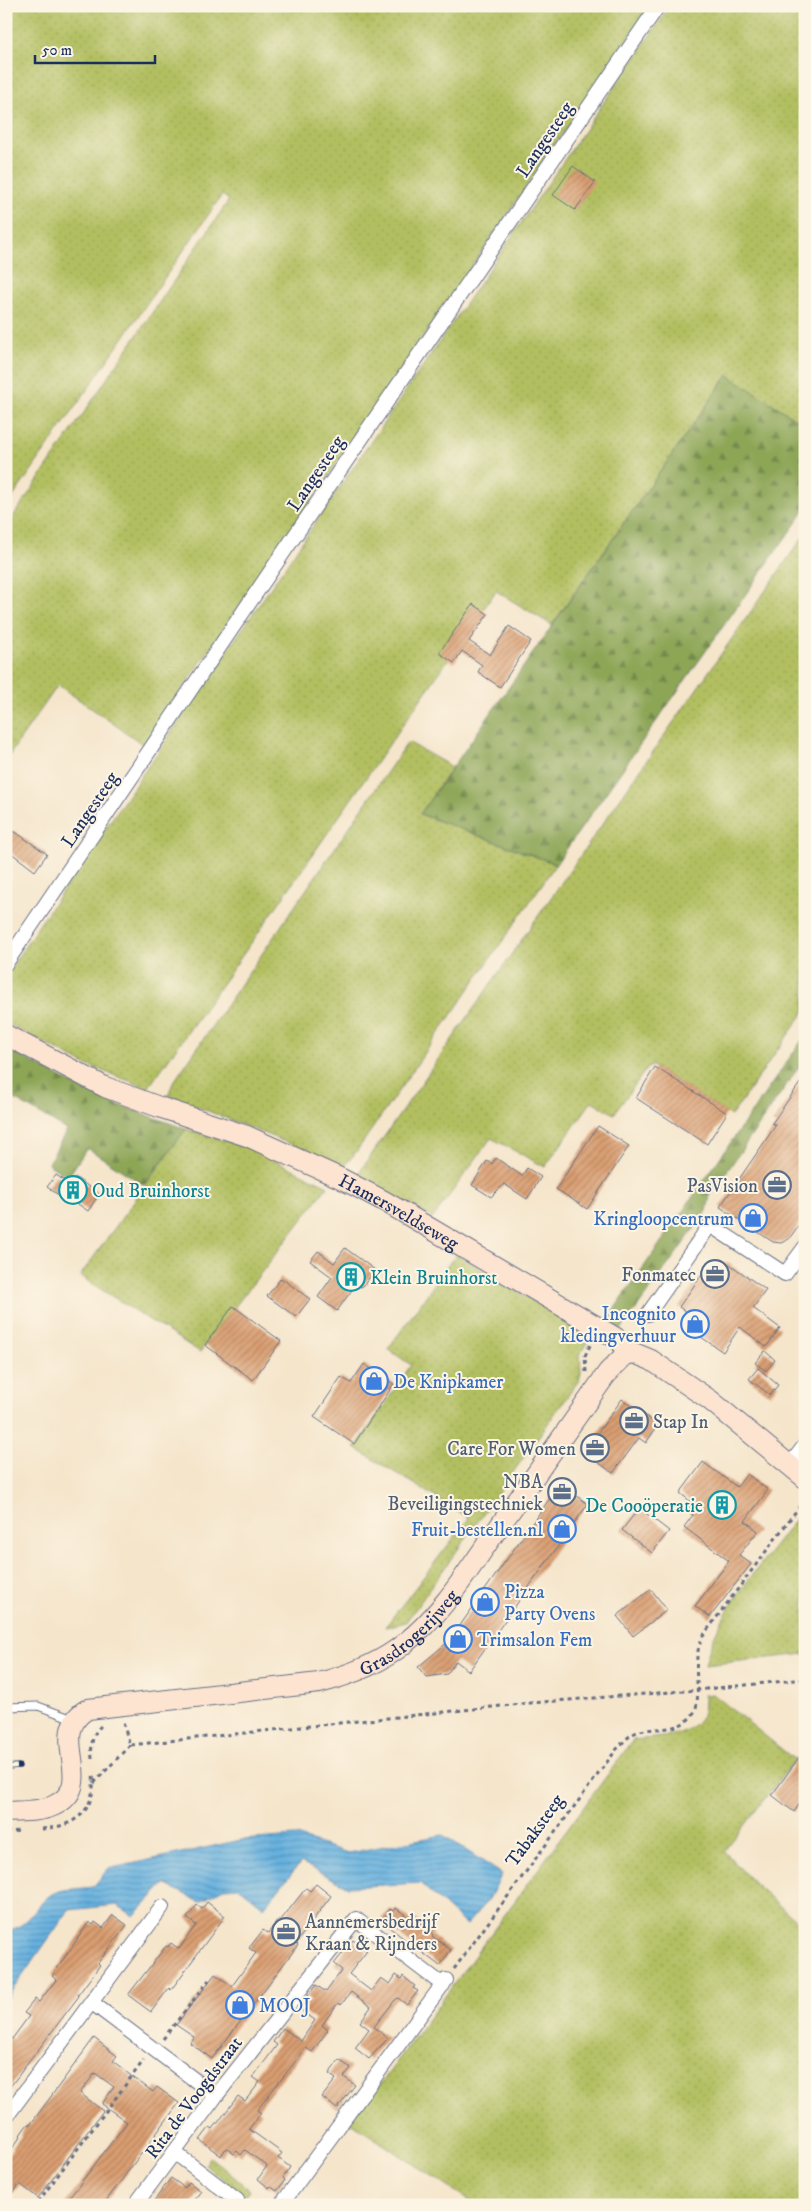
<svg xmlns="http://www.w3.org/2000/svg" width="811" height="2211" font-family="'IM FELL DW Pica',serif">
<defs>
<pattern id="grass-dots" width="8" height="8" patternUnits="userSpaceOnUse" patternTransform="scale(1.25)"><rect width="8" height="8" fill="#b2bf61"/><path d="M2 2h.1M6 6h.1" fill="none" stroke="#98a457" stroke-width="1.8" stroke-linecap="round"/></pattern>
<pattern id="forest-firs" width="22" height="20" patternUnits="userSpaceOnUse" patternTransform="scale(1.25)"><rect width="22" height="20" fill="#8da657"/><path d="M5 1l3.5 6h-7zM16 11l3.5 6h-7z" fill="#72884b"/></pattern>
<pattern id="water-rules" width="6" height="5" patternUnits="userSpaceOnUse" patternTransform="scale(1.25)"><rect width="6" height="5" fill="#66b1df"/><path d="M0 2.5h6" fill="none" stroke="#5390b8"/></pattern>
<pattern id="building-hatch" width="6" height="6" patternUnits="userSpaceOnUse" patternTransform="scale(1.25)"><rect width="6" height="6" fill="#da9e71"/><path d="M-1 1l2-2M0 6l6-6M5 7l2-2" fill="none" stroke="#b08160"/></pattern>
</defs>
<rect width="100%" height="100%" fill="#fcf5e5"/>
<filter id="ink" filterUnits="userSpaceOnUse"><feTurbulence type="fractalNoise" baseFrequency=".02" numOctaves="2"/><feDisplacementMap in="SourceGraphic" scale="10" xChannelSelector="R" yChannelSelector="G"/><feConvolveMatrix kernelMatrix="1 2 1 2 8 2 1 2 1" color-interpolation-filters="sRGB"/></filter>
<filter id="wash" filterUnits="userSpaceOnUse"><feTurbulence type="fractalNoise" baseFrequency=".0096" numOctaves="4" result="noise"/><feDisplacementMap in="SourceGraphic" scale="20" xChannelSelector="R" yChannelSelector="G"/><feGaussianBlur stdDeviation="1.12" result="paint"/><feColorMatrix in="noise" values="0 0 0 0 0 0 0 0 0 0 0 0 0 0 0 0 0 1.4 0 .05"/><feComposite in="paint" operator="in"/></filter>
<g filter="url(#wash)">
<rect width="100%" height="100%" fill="#f5e5cb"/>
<path fill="url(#grass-dots)" stroke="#667760" d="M6,6h644l-506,739 -86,-60 -52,75v-233l223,-327 -7,-5 -216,312z
M670,6h135v419l-77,-50 -176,250 -56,-34 -247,355 -101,142 -64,-24 -78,-41v-48l31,-47z
M805,534v477l-74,105 -78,-50 -6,2 -33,46 -22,-13 -47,66 -54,-29 -58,80 -77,-41z
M408,742l44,25 -32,47 136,50 -200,288 -14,17 -34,-18 -140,-56 5,-12z
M186,1129l63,19 79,38 -128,166 -120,-76z
M456,1254l64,39 72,41 -12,20 1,19 -2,7 -173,242 -21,5 84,-109 -114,-70 56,-83 -23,-16z
M805,1509v145l-100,11c13,-59 62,-104 95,-153z
M713,1694l82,66 -71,91 30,32 51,45v277h-329l-128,-84 34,-39 251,-342c24,-3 56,-1 69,-25 2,-5 2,-14 2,-20z
M210,2157l40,33 -5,6 -40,-31z"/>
<path fill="url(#forest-firs)" stroke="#546a5a" d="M728,375l77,50v85l-249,354 -136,-50z
M805,1036v22l-95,138 -3,15 -86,119 -15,-9z
M6,1048l91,49 89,32 -42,56 -57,-37 -19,29 -20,-13 19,-34 -61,-36z"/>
<path fill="url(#water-rules)" stroke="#40709e" d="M443,1835l59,39 -13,25 -23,26 -46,-42 -72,4 -47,-25 -37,45 -25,-20 -15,1 -24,14 -35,-18 -31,32 -17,-11 -48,5 -63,89v-29l4,-5 -4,-3v-31c24,-3 32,-31 48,-38 11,-5 27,-4 39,-6l15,-18 133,-29 55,-4 52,17z"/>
<g id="blocks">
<path fill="url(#building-hatch)" d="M573,166l22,16 -20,28 -22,-15z
M473,604l15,10 -19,27 21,14 19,-29 22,15 -31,46 -22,-15 4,-7 -20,-14 -8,12 -15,-10z
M14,831l33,23 -12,17 -29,-22v-7z
M655,1067l72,46 -20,31 -71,-46z
M805,1076v140l-16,23 -8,4 -8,-1 -53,-35 56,-82 -4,-2z
M598,1126l31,20 -42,63 -31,-20z
M496,1158l26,18 5,-8 14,9 -14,22 -23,-15 -13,13 -19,-12 15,-24 5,3z
M56,1175l14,9 5,-7 24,17 -11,17 -23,-16 -2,3 -16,-11z
M345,1248l30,22 -11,15 -3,2 -5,-3 -19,27 -19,-14 14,-20 -22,-16 8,-10 16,12z
M728,1263l38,27 -13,18 27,20 -14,19 -26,-20 -17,25 -38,-26 7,-10 -13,-9 28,-40z
M281,1278l29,21 -14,18 -29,-21z
M233,1306l48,35 -28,39 -48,-35z
M765,1351l10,9 -9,11 -11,-8z
M364,1364l30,20 -40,60 -40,-27 27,-40 10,6z
M758,1368l20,17 -8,10 -21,-16z
M622,1399l36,26 -12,18 -7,-5 -26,35 -29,-21z
M703,1462l34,25 10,-13 21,16 -23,31 13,10 -19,24 12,9 -41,53 -15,-11 34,-45 -45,-34 9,-12 -9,-7 6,-7 -10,-8z
M560,1484l28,20 -119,167 -13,-10 -9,13 -21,3 -8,-10 31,-26z
M639,1508l30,23 -17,22 -30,-23z
M651,1589l16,21 -34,26 -16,-20z
M805,1749v47l-11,16 -22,-17z
M316,1884l15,12 -35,47 2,2 -86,114 -22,-16 4,-6 -18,-12 39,-51 17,12 24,-33 -7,-5 14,-18 5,3 10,-13 2,1 26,-33 4,3z
M207,1902l18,14 -54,74 -2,-2 -18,24 -23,-17 38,-49 2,1 3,-4 8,6 17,-24 -9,-7 10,-13 5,4z
M396,1908l17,13 2,-2 18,14 -1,3 19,14 -11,16 -59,-45 9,-12 4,2z
M113,1915l14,10 -29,38 2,2 -22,30 1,1 -73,96v-57l6,4 17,-23 -5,-3 11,-14 4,3 17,-22 -4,-4 37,-54 4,3 2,-3 8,6z
M353,1940l14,11 -18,23 22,17 10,-13 9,6 6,-9 5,4 2,-3 12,10 -2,2 5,3 -11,14 -9,-7 -3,2 -21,27 14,11 -19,21 -14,-11 14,-19 -9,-7 11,-15 -20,-15 -10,13 -3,-2 -16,22 6,5 -16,22 -6,-4 -49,62 4,3 -12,16 33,24 -4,5 12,9 -7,11 2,2 -8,11 -7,-5 -1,2 -11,-9 9,-13 -22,-16 -4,5 -4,-4 -3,3 -8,-6 -5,8 -21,-16 10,-13 3,2 25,-33 7,5 15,-19 -7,-5 24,-32 -4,-3 10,-14 18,13 14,-21 -13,-9 9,-11 -4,-3 9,-12 10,7 16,-22 -8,-6z
M94,2038l23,18 -4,5 17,14 23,17 4,-5 22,16 -76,102h-39l63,-83 -25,-18 12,-17 -19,-14 -15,20 23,18 -65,87 -18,-14 -14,18v-45l15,-21 -1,-1 4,-6 4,-5 2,1z
M339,2060l12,8 -7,9 11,8 -18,24 -15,-12 14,-18 -7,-5z
M171,2178l14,10 4,-6 12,9 -11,14h-39z"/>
</g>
</g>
<g filter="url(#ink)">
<use href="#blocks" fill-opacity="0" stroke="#676f84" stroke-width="1"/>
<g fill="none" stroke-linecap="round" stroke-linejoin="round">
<defs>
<path id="lane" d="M6,1707l32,-1 35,13"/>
<path id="street" d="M6,963l277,-410 375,-547
M648,1314l62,-89 75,49 20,-27
M790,1465l15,-20
M91,2002l125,94
M6,2117l156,-210
M174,2152l63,48
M135,2205l81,-109 140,-177 87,66
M281,2205l165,-225"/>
<g id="secondary">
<path id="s1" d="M6,1035l99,52 54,20 88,29 93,42 44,23 239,141 2,13"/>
<path d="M625,1355l9,-2 17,7 59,40 95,78"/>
<path id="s2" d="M6,1812c15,-1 33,0 47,-6 48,-21 -9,-73 35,-97l231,-26c31,-8 61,-19 86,-40 37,-29 62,-71 89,-109 38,-54 76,-108 114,-162l17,-17"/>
</g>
</defs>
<use href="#lane" stroke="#676f84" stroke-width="9"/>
<use href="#street" stroke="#676f84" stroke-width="16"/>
<use href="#secondary" stroke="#676f84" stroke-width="22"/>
<path stroke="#676f84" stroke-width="3" stroke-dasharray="4 4" stroke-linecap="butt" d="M586,1372l-1,-16 6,-13
M123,1723l7,22 400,-42 167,-13 108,-11
M92,1759c-1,-13 -1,-24 9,-33
M94,1783l36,-38
M42,1829c36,-3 54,-19 51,-56
M6,1832l15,-1
M454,1969l162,-219c5,-5 11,-13 17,-16 16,-10 45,2 60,-20 12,-17 -6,-52 12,-81l100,-134
M163,2039l46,-59
M38,2202l106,-142"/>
<use href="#lane" stroke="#fff" stroke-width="7"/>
<use href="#street" stroke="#fff" stroke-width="14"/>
<use href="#secondary" stroke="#fde4d1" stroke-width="20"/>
<defs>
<path id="rail" d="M6,1767l13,-1"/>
</defs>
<use href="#rail" stroke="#1b2f5e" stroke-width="5.5"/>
<use href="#rail" stroke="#fcf5e5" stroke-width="4" stroke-dasharray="11" stroke-linecap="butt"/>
</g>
</g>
<defs>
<symbol id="office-ring" viewBox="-11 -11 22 22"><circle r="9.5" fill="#fcf5e5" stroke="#5c6f8a" stroke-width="1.5"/><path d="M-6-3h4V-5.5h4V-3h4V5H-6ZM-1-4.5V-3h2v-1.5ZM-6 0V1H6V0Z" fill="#5c6f8a"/></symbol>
<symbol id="building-ring" viewBox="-11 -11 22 22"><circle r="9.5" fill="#fcf5e5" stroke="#0f9aa8" stroke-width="1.5"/><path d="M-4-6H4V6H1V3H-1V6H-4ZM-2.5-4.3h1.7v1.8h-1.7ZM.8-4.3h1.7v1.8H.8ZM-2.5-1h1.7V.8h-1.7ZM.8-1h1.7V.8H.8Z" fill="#0f9aa8"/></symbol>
<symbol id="shop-ring" viewBox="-11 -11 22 22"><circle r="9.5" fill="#fcf5e5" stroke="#3f7fe0" stroke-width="1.5"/><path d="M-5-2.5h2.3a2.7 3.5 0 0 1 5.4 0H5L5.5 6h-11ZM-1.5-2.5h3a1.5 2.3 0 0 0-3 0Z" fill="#3f7fe0"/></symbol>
</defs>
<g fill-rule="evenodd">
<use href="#office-ring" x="761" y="1169" width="32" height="32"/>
<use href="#building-ring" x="57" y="1174" width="32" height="32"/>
<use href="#shop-ring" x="737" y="1202" width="32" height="32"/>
<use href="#office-ring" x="699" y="1258" width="32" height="32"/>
<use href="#building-ring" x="335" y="1261" width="32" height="32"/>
<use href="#shop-ring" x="679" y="1308" width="32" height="32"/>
<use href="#shop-ring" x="358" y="1365" width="32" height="32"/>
<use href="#office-ring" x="618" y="1405" width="32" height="32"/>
<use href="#office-ring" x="579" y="1432" width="32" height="32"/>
<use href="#office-ring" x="546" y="1476" width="32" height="32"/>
<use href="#building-ring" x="706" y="1489" width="32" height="32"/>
<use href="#shop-ring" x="546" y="1513" width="32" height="32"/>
<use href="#shop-ring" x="469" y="1586" width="32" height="32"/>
<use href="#shop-ring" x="442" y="1623" width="32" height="32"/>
<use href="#office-ring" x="270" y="1916" width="32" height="32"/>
<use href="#shop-ring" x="224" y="1989" width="32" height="32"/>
</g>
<g text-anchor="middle" stroke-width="4" stroke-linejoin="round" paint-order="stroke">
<g font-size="19" fill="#1b2f5e" stroke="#fcf5e5">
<text transform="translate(544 139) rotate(-56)" y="7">Langesteeg</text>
<text transform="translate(315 473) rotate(-56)" y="7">Langesteeg</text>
<text transform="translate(89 809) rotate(-56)" y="7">Langesteeg</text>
<text dy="7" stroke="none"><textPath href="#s1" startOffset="432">Hamersveldseweg</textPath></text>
<text dy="7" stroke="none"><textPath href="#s2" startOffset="498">Grasdrogerijweg</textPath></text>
<text transform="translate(534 1830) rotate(-54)" y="7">Tabaksteeg</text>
<text transform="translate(193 2097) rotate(-53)" y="7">Rita de Voogdstraat</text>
</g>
<g font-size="19" fill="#4e5e75" stroke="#fcf5e5" text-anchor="end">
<text x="758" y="1192">PasVision</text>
<text x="696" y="1281">Fonmatec</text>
<text x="653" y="1428" text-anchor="start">Stap In</text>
<text x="576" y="1455">Care For Women</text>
<text x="543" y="1488">NBA<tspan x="543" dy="22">Beveiligingstechniek</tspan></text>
<text x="305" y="1928" text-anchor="start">Aannemersbedrijf<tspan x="305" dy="22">Kraan &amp; Rijnders</tspan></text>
</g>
<g font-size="19" fill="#0d838f" stroke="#fcf5e5" text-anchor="start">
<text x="92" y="1197">Oud Bruinhorst</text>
<text x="370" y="1284">Klein Bruinhorst</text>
<text x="703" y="1512" text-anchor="end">De Cooöperatie</text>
</g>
<g font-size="19" fill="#366cbe" stroke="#fcf5e5" text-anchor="start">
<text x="734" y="1225" text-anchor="end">Kringloopcentrum</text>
<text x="676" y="1320" text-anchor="end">Incognito<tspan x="676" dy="22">kledingverhuur</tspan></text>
<text x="393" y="1388">De Knipkamer</text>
<text x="543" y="1536" text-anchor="end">Fruit-bestellen.nl</text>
<text x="504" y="1598">Pizza<tspan x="504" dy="22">Party Ovens</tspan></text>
<text x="477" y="1646">Trimsalon Fem</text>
<text x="259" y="2012">MOOJ</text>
</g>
</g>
<rect width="811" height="2211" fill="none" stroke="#fcf5e5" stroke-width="25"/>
<path d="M35 55v8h120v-8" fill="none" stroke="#1b2f5e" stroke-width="2.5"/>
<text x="42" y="55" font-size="15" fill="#1b2f5e" stroke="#fcf5e5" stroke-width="4" paint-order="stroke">50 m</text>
</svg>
